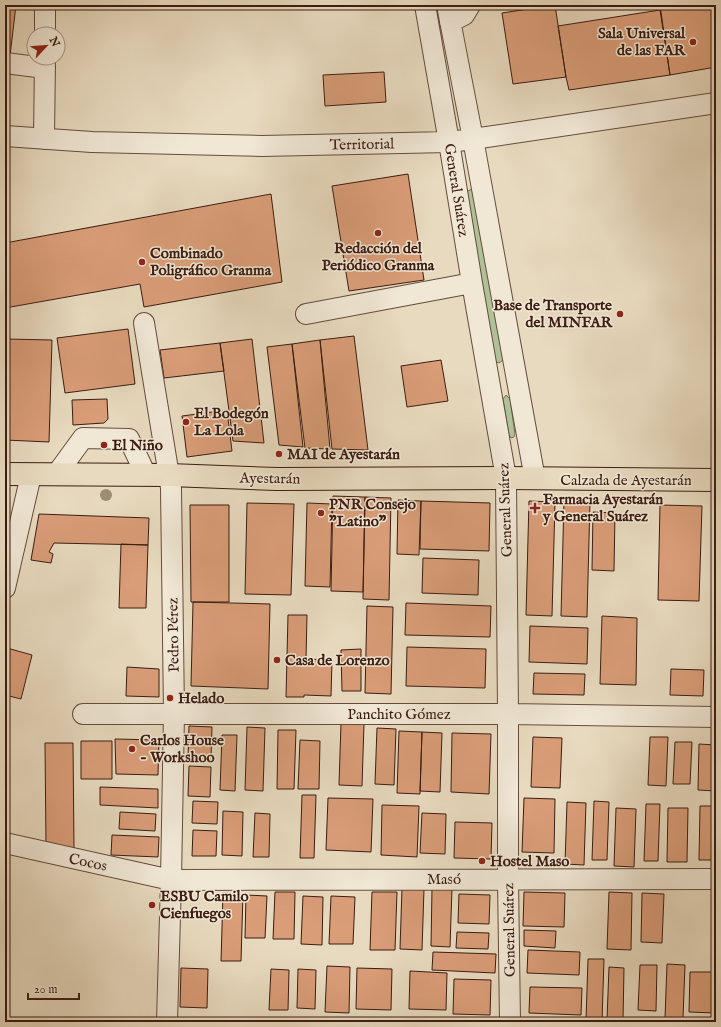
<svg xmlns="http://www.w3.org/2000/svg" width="721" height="1027" font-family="'IM FELL English',serif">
<rect width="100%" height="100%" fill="#e8dabf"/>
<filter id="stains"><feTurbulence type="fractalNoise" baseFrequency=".005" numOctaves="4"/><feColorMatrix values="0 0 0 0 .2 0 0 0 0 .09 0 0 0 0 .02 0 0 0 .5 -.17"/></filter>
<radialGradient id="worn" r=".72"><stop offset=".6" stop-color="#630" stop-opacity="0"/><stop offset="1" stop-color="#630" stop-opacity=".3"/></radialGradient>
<path fill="#afc197" stroke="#756e54" d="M472,189l4,3 27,168 -4,3 -5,-2 -28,-169z
M506,395l4,4 5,35 -1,3 -3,1 -2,-3 -6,-36z"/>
<path fill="#d99d78" stroke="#3b1c11" d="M5,5h11l-6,51 -5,-1z
M555,5l11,72 -53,7 -11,-71z
M660,5h56v62l-46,8z
M660,10l10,65 -101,15 -3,-13 -8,-51z
M384,72l2,30 -61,4 -2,-31z
M408,174l16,106 -75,11 -17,-105z
M271,194l11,88 -138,25 -4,-23 -135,24v-65z
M128,329l7,55 -70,9 -8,-55z
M354,336l14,114 -36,-1 -12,-109z
M5,339l47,1 -3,102 -44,-2z
M252,339l12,104 -31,-2 -13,-98z
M320,340l10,109 -25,-1 -13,-104z
M220,343l4,28 -60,7 -4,-28z
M292,344l11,103 -24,-2 -12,-98z
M441,360l7,41 -41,6 -6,-41z
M107,399l1,20 -4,4 -31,2 -1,-25z
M227,410l5,41 -45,6 -5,-41z
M333,496l32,1 -2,95 -32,-1z
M365,497l26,1 -2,102 -26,-1z
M398,500l23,1 -2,54 -22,-1z
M421,501l69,2 -1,48 -69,-2z
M529,501l26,1 -3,114 -26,-1z
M564,501l26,1 -3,115 -26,-1z
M247,503l47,1 -3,91 -46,-1z
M307,503l25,1 -2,83 -25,-1z
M190,505h39v97h-38z
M660,505l42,1 -3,95 -41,-1z
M593,512l22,1 -1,58 -22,-1z
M39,514l110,4 -1,27 -94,-2 -5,9 4,2 -2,9 -20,-3z
M121,544l27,1 -2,63h-27z
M423,558l56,2 -1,35 -56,-2z
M193,602l77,2 -2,85 -77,-3z
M406,603l85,3 -1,31 -85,-2z
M367,606l26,1 -2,87 -26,-1z
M288,615h19l-1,44 26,1 -1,36 -27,-1v2h-18z
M602,616l35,2 -1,67 -36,-1z
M530,626l58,2 -1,36 -58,-2z
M407,647l79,2 -1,39 -79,-2z
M7,648l25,7 -11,44 -16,-4v-40z
M361,649v42h-19l-1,-41z
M127,667l32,2v28l-33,-1z
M671,669l33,1 -1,26 -33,-1z
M534,673l51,1 -1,21 -51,-1z
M341,723l23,1 -2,62 -23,-1z
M189,726l23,1 -1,32 -23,-1z
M247,727l18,1 -2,63 -18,-1z
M377,728l19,1 -2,56 -19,-1z
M278,730h18l-2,59h-17z
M399,731l23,1 -2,62 -23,-1z
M422,732l20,1 -2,59 -20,-1z
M452,733l39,1 -2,60 -38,-2z
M222,735h15l-2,56 -15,-1z
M533,737l29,1 -2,50 -29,-1z
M650,737h18l-2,49 -18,-1z
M115,739l44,1 -1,35 -42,-1z
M300,740l20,1 -1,48h-21z
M81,741h31v38h-31z
M675,742h17l-2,42h-17z
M45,743h28l1,105 -28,-1z
M699,744l17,1v46l-18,-1z
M189,766l22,1 -1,30 -22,-1z
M100,787l58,2v19l-58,-3z
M302,795h14l-2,63h-14z
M328,798l45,1 -2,53 -45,-2z
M524,798l31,1 -1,54 -32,-1z
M193,801l25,1 -1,22 -25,-1z
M594,801l15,1 -2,58h-15z
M567,802l19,1 -2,62 -19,-1z
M646,804h14l-2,57h-14z
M382,805l37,1 -2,51 -36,-2z
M700,806h16v54h-17z
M616,808l20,1 -2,58 -20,-1z
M668,808h20l-1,54h-20z
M223,811l20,1 -1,44 -20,-1z
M120,812l36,2 -1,17 -36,-2z
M255,813l15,1 -1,43h-16z
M422,813l24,1 -1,40 -25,-1z
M455,822l37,1 -1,36 -37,-1z
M193,830l24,1 -1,25h-24z
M112,835l47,2 -1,20 -47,-2z
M402,888l22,1 -2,61 -22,-1z
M432,888h20l-2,59 -19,-1z
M275,892h20l-1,47h-21z
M372,892h25l-2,58h-25z
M524,892l41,1 -1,34 -41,-1z
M609,892l23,1 -1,57 -24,-1z
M223,893l20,1 -2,67h-20z
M642,893l22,1 -2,49 -21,-1z
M459,894l31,1 -1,29 -31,-1z
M246,895l21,1 -2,42h-20z
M303,896l20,1 -1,48 -21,-1z
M331,896l24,1 -2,47h-24z
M524,930l32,1 -1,17 -31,-2z
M457,932l32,1 -1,16 -32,-1z
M528,950l52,2 -1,23 -52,-2z
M433,952l63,2 -1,19 -63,-3z
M588,959h16l-2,62h-16z
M667,964l18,1 -2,53h-18z
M640,965h17l-1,46 -18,-1z
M327,966l23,1 -1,46 -24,-1z
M609,967l15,1 -1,53 -16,-1z
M181,968l27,1 -1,39 -27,-1z
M357,968l35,1 -1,41 -35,-1z
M271,969l18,1 -1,40h-19z
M298,969l18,1 -1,39 -18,-1z
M410,971l37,2 -1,37 -37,-1z
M690,972h26l-1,41 -26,-1z
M454,979l37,1 -1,35 -37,-1z
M530,987l52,1 -1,27 -52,-2z"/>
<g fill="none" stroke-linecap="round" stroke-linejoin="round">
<defs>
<path id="minor" d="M425,5l24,137 23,141 34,195 2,236v165l2,143
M447,5l26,134 62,340
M450,22l14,-7 6,-10
M45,34v-29
M5,63l40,5
M5,136l87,6 170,4 187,-4 24,-3 243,-36
M44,139l1,-81
M306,314l166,-31
M144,323l27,165 3,225 -3,167 -4,142
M56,475l27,-37 46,1 17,36
M5,588l26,-113
M83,714h425l208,3
M5,843l166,37 545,-1"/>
<path id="major" d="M5,474l164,1 108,4 229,-1 210,2"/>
</defs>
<use href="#minor" stroke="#664c3c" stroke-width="22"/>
<use href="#major" stroke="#3b1c11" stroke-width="24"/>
<use href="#minor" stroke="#f0e7d5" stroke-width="20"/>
<use href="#major" stroke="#e8dabf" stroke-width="22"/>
</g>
<circle fill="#9c8d75" cx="106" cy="495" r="6"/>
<g fill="#8f2418" stroke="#f0e7d5" stroke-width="1.5">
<circle cx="693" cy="42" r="4"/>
<circle cx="378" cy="233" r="4"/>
<circle cx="142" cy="262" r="4"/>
<circle cx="620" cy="314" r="4"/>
<circle cx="186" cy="422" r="4"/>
<circle cx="104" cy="445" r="4"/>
<circle cx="279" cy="454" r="4"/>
<path d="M533 502h4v4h4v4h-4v4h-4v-4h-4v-4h4z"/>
<circle cx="321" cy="513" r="4"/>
<circle cx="277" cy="660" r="4"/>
<circle cx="170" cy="698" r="4"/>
<circle cx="132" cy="749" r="4"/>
<circle cx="482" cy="861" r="4"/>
<circle cx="152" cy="905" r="4"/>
</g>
<g text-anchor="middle" stroke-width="3" stroke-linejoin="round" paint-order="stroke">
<g font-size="15" font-weight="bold" fill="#3b1c11" stroke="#f0e7d5" text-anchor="start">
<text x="685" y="38" text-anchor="end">Sala Universal<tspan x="685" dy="17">de las FAR</tspan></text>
<text x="378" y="253" text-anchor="middle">Redacción del<tspan x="378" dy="17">Periódico Granma</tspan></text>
<text x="150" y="258">Combinado<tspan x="150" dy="17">Poligráfico Granma</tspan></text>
<text x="612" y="310" text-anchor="end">Base de Transporte<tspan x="612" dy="17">del MINFAR</tspan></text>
<text x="194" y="418">El Bodegón<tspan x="194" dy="17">La Lola</tspan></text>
<text x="112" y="450">El Niño</text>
<text x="287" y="459">MAI de Ayestarán</text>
<text x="543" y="504">Farmacia Ayestarán<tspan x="543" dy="17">y General Suárez</tspan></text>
<text x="329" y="509">PNR Consejo<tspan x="329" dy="17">"Latino"</tspan></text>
<text x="285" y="665">Casa de Lorenzo</text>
<text x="178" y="703">Helado</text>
<text x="140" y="745">Carlos House<tspan x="140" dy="17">- Workshoo</tspan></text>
<text x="490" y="866">Hostel Maso</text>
<text x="160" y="901">ESBU Camilo<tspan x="160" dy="17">Cienfuegos</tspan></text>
</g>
<g font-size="15" fill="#3b1c11" stroke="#f0e7d5">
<text transform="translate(362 144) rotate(-1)" y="5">Territorial</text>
<text transform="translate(457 190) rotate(81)" y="5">General Suárez</text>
<text transform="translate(270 478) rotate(1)" y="5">Ayestarán</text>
<text x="626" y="485">Calzada de Ayestarán</text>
<text transform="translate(505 510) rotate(-92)" y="5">General Suárez</text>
<text transform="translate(173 635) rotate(-91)" y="5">Pedro Pérez</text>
<text x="399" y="719">Panchito Gómez</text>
<text transform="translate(88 862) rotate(12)" y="5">Cocos</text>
<text x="444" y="884">Masó</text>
<text transform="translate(509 930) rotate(-91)" y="5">General Suárez</text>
</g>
</g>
<rect width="721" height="1027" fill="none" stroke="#e8dabf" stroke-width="20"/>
<rect x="6" y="6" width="709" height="1015" fill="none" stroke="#3b1c11" stroke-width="2"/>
<rect x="10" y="10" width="701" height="1007" fill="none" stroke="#3b1c11"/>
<g transform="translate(46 46) rotate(64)"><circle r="19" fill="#f0e7d5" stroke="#a89687"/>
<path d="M0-3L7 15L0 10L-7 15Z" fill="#8f2418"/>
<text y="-6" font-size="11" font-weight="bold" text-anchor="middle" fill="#3b1c11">N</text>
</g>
<path d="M28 993v6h51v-6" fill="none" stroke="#3b1c11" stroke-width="2"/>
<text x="34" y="993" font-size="12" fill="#3b1c11" stroke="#f0e7d5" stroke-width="3" paint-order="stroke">20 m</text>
<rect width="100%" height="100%" filter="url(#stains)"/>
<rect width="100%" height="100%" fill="url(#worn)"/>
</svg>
